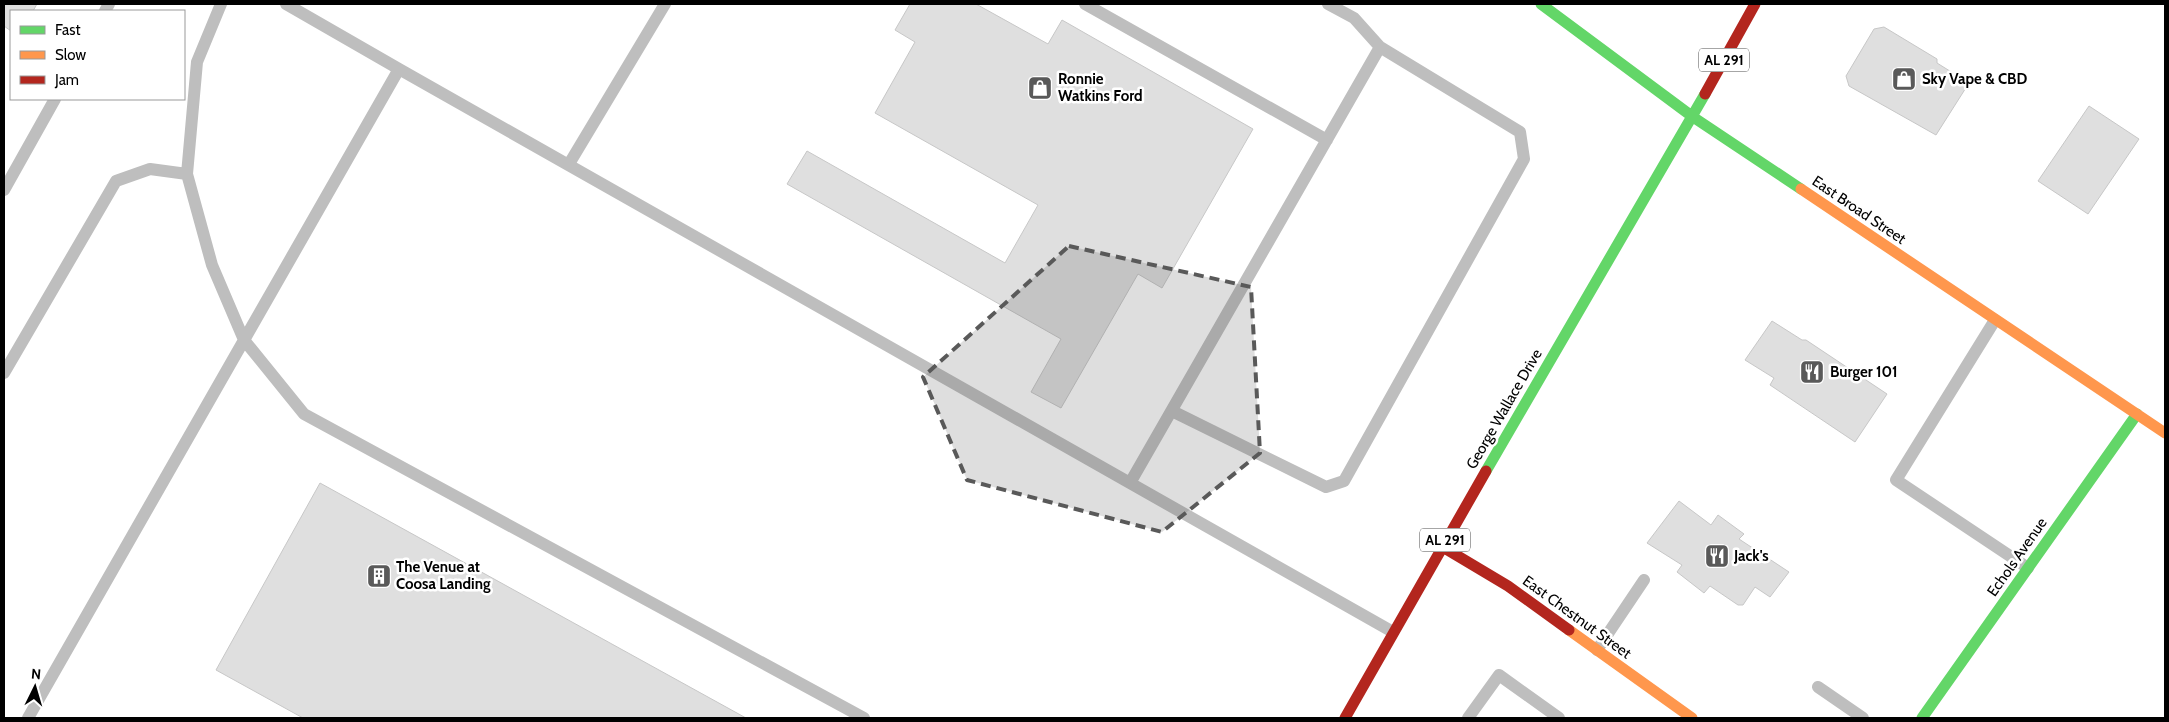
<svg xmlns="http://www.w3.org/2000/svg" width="2169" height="722" font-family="Cabin,sans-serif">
<rect width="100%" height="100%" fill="#fff"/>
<path fill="#dfdfdf" stroke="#c7c7c7" d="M4,4h33l-4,7h-22v20l-7,-5z
M910,4h66l72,40 14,-24 191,109 -91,159 -24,-14 -77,134 -30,-16 30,-53 -274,-155 20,-33 198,112 33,-58 -163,-92 40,-71 -20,-12z
M1884,27l53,32v4l32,20 -33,52 -87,-49 -3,-10 28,-47z
M2089,106l50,33 -51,75 -50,-33z
M1772,321l30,19h4l81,54 -32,48 -85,-57 4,-7 -29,-18z
M320,483l426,235h-443l-87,-48z
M1679,501l32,24 7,-10 26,19 -5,5 50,33 -19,25 -15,-10 -12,18h-5l-28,-19 -6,7 -27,-21 5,-7 -35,-22z"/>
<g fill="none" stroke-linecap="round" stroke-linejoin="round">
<path stroke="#bebebe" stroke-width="12" d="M221,4l-24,58 -10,112 25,91 32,75 60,74 560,304
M286,4l113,65
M1085,4l242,136
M105,11l4,-7
M569,164l96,-160
M4,190l51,-91
M1995,320l-99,160 132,88
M4,373l112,-192 34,-12 37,5
M1172,411l154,76 18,-6 180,-322 -4,-27 -140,-85
M1130,483l250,-436 -26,-29 -26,-14
M1597,650l47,-70
M1818,687l45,31
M28,718l371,-649 994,563
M1468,718l31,-43 60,43"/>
<path stroke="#63d668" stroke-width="11" d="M1541,4l152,113 108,72
M1486,471l219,-377
M1922,718l215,-304"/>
<path stroke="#ff974d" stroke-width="11" d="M1801,189l364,244
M1569,630l123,88"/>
<path stroke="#b3261e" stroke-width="11" d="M1705,94l50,-90
M1441,546l67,40 61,44
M1345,718l141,-247"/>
</g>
<path fill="#595959" fill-opacity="0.2" stroke="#595959" stroke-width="4" stroke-dasharray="10 6" stroke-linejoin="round" d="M1069,246l182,41 9,166 -98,79 -195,-52 -44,-103z"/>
<defs>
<symbol id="shop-square" viewBox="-11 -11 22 22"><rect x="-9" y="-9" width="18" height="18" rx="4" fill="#595959" stroke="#fff"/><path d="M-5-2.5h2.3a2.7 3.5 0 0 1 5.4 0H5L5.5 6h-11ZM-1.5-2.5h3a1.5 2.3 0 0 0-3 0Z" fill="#fff"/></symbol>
<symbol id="restaurant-square" viewBox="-11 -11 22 22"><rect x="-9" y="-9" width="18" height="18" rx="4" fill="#595959" stroke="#fff"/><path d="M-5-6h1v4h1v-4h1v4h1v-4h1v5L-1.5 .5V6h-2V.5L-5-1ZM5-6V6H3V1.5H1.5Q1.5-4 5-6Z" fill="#fff"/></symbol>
<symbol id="building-square" viewBox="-11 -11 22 22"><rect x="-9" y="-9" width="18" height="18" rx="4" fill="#595959" stroke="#fff"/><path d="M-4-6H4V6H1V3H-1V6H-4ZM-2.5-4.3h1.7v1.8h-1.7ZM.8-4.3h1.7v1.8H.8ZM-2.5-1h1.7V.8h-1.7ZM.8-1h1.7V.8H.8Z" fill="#fff"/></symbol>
</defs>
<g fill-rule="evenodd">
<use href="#shop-square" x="1890" y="65" width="28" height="28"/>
<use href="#shop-square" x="1026" y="74" width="28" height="28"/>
<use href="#restaurant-square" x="1798" y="358" width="28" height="28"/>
<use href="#restaurant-square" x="1703" y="542" width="28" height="28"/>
<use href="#building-square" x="365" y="562" width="28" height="28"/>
</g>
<g text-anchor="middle" stroke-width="5" stroke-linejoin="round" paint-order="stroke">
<g fill="#fff" stroke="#4c4c4c" stroke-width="1">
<rect x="1699" y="48.5" width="50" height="23" rx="4"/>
<rect x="1420" y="528.5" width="50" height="23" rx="4"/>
</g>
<g font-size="14" font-weight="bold" fill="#000">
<text x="1724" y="65">AL 291</text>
<text x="1445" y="545">AL 291</text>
</g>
<g font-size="15" font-weight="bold" fill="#000" stroke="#fff" text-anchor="start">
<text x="1058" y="84">Ronnie<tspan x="1058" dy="17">Watkins Ford</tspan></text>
<text x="1922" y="84">Sky Vape &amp; CBD</text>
<text x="1830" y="377">Burger 101</text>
<text x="1734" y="561">Jack's</text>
<text x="396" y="572">The Venue at<tspan x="396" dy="17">Coosa Landing</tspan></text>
</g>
<g font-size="15" fill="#000" stroke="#fff">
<text transform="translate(1859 210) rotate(34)" y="5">East Broad Street</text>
<text transform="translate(1504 409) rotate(-60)" y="5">George Wallace Drive</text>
<text transform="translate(2017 557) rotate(-55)" y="5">Echols Avenue</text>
<text transform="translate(1577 617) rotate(36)" y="5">East Chestnut Street</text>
</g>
</g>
<rect width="2169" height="722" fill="none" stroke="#000000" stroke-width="10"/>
<rect x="10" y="10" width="175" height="90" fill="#ffffff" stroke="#999999"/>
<rect x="20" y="26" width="25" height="8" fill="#63d668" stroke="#999999"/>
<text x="55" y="35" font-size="15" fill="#000000">Fast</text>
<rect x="20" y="51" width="25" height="8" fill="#ff974d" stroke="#999999"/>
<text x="55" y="60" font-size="15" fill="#000000">Slow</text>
<rect x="20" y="76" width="25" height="8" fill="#b3261e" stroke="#999999"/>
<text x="55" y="85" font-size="15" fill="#000000">Jam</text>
<g transform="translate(35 687) rotate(5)" stroke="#ffffff" stroke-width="4" paint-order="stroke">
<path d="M0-4L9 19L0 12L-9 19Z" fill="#000000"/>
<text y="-8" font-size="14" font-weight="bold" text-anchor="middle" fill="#000000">N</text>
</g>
</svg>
